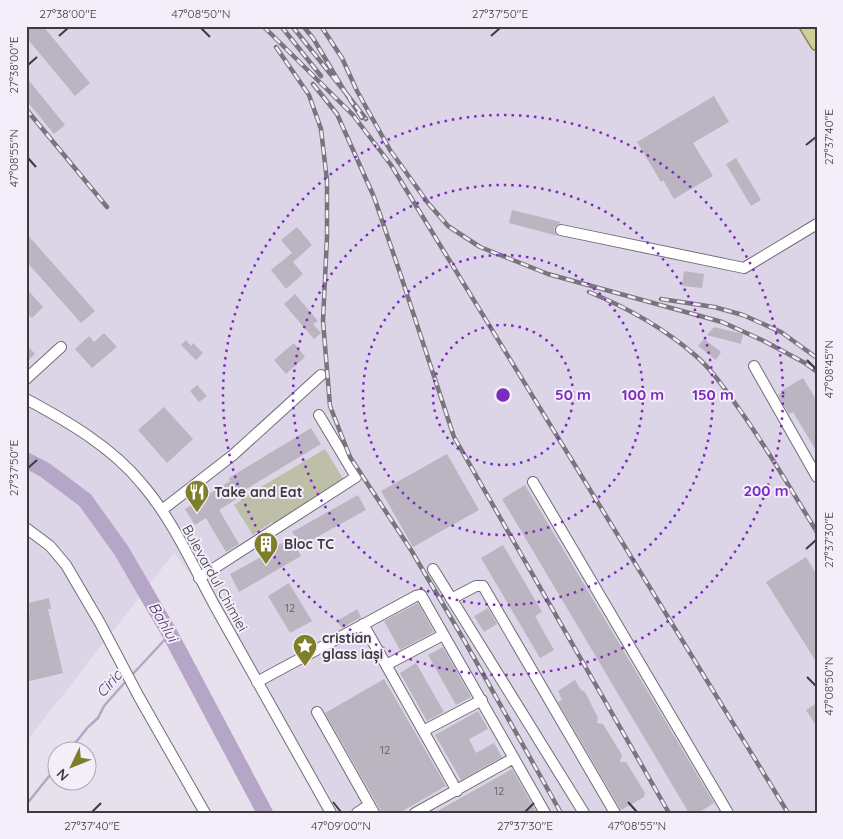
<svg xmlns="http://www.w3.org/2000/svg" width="843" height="839" font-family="Quicksand,sans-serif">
<rect width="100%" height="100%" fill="#e7e1ee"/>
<path fill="#dcd4e7" d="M26,26h791v787h-478l-115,-197 -50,-63 -148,189z"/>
<path fill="#bebfa9" d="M325,449l20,33 -71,42 -2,-2 -19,13 -19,-30 20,-14z"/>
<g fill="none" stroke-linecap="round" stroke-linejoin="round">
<path stroke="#b5a5c7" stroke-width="2.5" d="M131,676l39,-42
M68,752l20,-25 10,-9 6,-12 23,-26
M26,805l32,-40"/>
<path stroke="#b5a5c7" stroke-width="16" d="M26,460l19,10 40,30 36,50 49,84 95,179"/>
</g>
<path fill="#bbb5c1" d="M26,26h17l47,57 -15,13 -49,-59z
M26,77l39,48 -11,9 -28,-34z
M714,96l15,26 -36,21 20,33 -39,23 -11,-19 -2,2 -24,-40z
M736,158l25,42 -10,6 -25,-42z
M512,210l49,12 -7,6 1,5 3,3 -49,-13z
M297,227l15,18 -19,17 10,12 -17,15 -15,-19 21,-17 -11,-13z
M26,233l69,78 -14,12 -55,-62z
M684,271l20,3 -2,14 -20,-2z
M26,288l17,19 -11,11 -6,-6z
M295,294l23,27 -5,3 8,9 -7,6 -30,-35z
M714,327l29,7 -2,10 -34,-9z
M104,333l13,14 -25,21 -17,-19 14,-13 5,6z
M704,339l17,13 -5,8 -18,-14z
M186,340l5,6 2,-3 10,10 -7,7 -15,-15z
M294,343l11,14 -19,17 -12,-14z
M26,344l9,10 -9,8z
M803,378l14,23v51l-24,-40 -4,2 -11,-19 4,-2 -1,-2z
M197,385l10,11 -8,6 -9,-11z
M164,407l29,32 -26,24 -29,-33z
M311,428l10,16 -83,50 2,3 -21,13 20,34 -13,8 -20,-34 -11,7 -10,-16 45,-28 -1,-3z
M447,454l32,56 -66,37 -32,-56z
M525,485l189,318 -16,10h-9l-187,-314z
M358,495l8,15 -69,38 4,8 -62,36 -9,-18 31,-17 -1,-2 35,-19 -3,-4z
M503,545l39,67 -7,4 19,34 -14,8 -59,-100z
M806,557l11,18v88l-51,-81z
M289,583l23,38 -22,12 -22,-37z
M49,598l2,11h-3l15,64 -37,9v-69l4,-1 -2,-9z
M418,603l16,29 -34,18 -16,-29z
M488,608l9,16 -13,8 -10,-16z
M357,609l4,8 -19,11 -5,-7z
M443,647l28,50 -15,8 -28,-50z
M416,663l28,49 -17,9 -27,-48z
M384,679l62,107 -47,27h-17l-57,-100z
M575,680l6,10 4,2 13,26 -1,5 6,1 19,31 -2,7h6l19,31 -1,4 -23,13 -63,-108 4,-2 -4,-9z
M817,703v24l-11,-17z
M478,711l10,18 -19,10 7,14 18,-10 8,14 -41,23 -26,-45z
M512,769l25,44h-103z"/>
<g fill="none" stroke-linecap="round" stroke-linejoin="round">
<defs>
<path id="minor" d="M561,230l183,38 73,-44
M754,366l63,111
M26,379l35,-32
M26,399c41,22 86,48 116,85 31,36 51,82 74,124 38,68 77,137 115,205
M533,482l195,331
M162,510l71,-55 88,-80
M26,528l24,18 16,19 34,58 39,74 66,116
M433,569l151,244
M199,578l157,-101 -37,-62
M451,599l25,-13h7l132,227
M363,624l94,167
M386,665l57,-30
M257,682l159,-86 5,-1 124,218
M317,712l57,101
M423,731l59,-31
M357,813l12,-8
M415,813l99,-55"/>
<path id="major" d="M806,26l11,18"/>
</defs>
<use href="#minor" stroke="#716c77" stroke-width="12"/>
<use href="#major" stroke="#85864f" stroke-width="15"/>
<use href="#minor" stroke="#fff" stroke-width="10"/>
<use href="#major" stroke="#cdce9a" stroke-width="12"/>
<defs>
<path id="rail" d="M263,26l90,89 38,50 397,648
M281,26l40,50
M292,26l53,66 -32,-54 -10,-12
M321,26l21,32 15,33 33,59 38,53 20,23 32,21 68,27 174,48 42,19 41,22 12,9
M276,47l33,48 12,34 6,52v56l-4,84 7,85 20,51 61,93 53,90 97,173
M313,84l24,30 37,83 25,73 55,167 215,376
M26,109l81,98
M362,118l-17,-26 21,27
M589,292c39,16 75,36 107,64 16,14 29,33 41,50 29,40 54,84 80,126
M661,299l53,8 29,8 38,17 36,26"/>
</defs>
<use href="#rail" stroke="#79757c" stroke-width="4.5"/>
<use href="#rail" stroke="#f4eefb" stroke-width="2.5" stroke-dasharray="8" stroke-linecap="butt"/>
</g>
<path fill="none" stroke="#3d3b3f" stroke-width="2" d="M201,28l9,9M59,36l9,-8M491,36l9,-8M28,65l9,-8M806,145l10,-8M28,158l8,9M807,360l9,9M28,468l9,-8M806,549l10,-9M807,677l9,9M333,802l8,10M628,802l9,10M92,812l9,-9M525,812l9,-9"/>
<g fill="none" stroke="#7b2cbf" stroke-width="2.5" stroke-dasharray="2.5 5">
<circle cx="503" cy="395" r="70"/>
<circle cx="503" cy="395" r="140"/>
<circle cx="503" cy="395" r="210"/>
<circle cx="503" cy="395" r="280"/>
</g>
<defs>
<symbol id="restaurant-pin" viewBox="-11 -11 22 30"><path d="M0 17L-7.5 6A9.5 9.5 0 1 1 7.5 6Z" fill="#7e7f28" stroke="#f4eefb"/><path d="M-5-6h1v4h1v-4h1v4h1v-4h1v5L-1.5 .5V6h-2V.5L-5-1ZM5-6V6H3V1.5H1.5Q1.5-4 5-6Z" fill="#fff"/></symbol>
<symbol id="building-pin" viewBox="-11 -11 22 30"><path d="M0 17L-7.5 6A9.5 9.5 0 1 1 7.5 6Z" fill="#7e7f28" stroke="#f4eefb"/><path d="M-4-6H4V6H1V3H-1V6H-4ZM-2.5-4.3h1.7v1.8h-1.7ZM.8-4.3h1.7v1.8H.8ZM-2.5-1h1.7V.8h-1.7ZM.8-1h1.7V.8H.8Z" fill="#fff"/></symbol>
<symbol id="sight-pin" viewBox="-11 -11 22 30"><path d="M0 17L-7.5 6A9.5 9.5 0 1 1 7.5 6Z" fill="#7e7f28" stroke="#f4eefb"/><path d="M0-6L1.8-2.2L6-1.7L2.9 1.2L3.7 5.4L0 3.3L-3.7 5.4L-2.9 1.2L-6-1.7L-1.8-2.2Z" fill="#fff"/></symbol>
</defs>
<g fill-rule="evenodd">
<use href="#restaurant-pin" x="183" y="478" width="28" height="38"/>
<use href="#building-pin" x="252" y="530" width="28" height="38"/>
<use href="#sight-pin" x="291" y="632" width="28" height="38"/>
</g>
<g text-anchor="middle" stroke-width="4" stroke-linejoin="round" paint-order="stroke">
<g font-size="11" fill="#5c5a60">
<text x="290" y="612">12</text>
<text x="385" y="754">12</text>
<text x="499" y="795">12</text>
</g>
<g font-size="14" font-weight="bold" fill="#3d3b3f" stroke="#f4eefb" text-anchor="start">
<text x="214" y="497">Take and Eat</text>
<text x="284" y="549">Bloc TC</text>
<text x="322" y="643">cristian<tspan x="322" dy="16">glass iași</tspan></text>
</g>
<g font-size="14" fill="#3d3b3f" stroke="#f4eefb">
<text transform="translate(215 578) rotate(61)" y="5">Bulevardul Chimiei</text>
</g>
<g font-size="15" font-style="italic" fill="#4c3463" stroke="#f4eefb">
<text transform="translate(163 622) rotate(60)" y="5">Bahlui</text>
<text transform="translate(109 684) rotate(-49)" y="5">Ciric</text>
</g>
</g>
<circle cx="503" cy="395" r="8" fill="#7b2cbf" stroke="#f4eefb" stroke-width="2.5"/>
<g font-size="15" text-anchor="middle" font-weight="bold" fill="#7b2cbf" stroke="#f4eefb" stroke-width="4" stroke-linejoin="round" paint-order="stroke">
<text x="573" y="400">50 m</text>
<text x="643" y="400">100 m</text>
<text x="713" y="400">150 m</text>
<text x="766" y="496">200 m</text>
</g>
<rect width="843" height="839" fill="none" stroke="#f4eefb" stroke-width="55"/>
<g transform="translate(72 766) rotate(227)"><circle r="24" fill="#f4eefb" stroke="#aba6b0"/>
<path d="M0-4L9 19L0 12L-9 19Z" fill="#7e7f28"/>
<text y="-8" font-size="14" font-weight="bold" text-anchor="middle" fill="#3d3b3f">N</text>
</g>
<rect x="28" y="28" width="788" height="784" fill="none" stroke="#3d3b3f" stroke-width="2"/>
<g font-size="12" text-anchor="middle" fill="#3d3b3f">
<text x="68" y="18">27°38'00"E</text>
<text x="201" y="18">47°08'50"N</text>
<text x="500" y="18">27°37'50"E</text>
<text transform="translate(14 65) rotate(-90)" y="4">27°38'00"E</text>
<text transform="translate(829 137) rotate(-90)" y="4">27°37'40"E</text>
<text transform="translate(14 158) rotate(-90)" y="4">47°08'55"N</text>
<text transform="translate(829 369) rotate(-90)" y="4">47°08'45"N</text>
<text transform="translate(14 468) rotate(-90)" y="4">27°37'50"E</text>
<text transform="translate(829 540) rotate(-90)" y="4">27°37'30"E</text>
<text transform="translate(829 686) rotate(-90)" y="4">47°08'50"N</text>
<text x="92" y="830">27°37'40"E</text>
<text x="341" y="830">47°09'00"N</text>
<text x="525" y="830">27°37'30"E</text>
<text x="637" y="830">47°08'55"N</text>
</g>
</svg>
